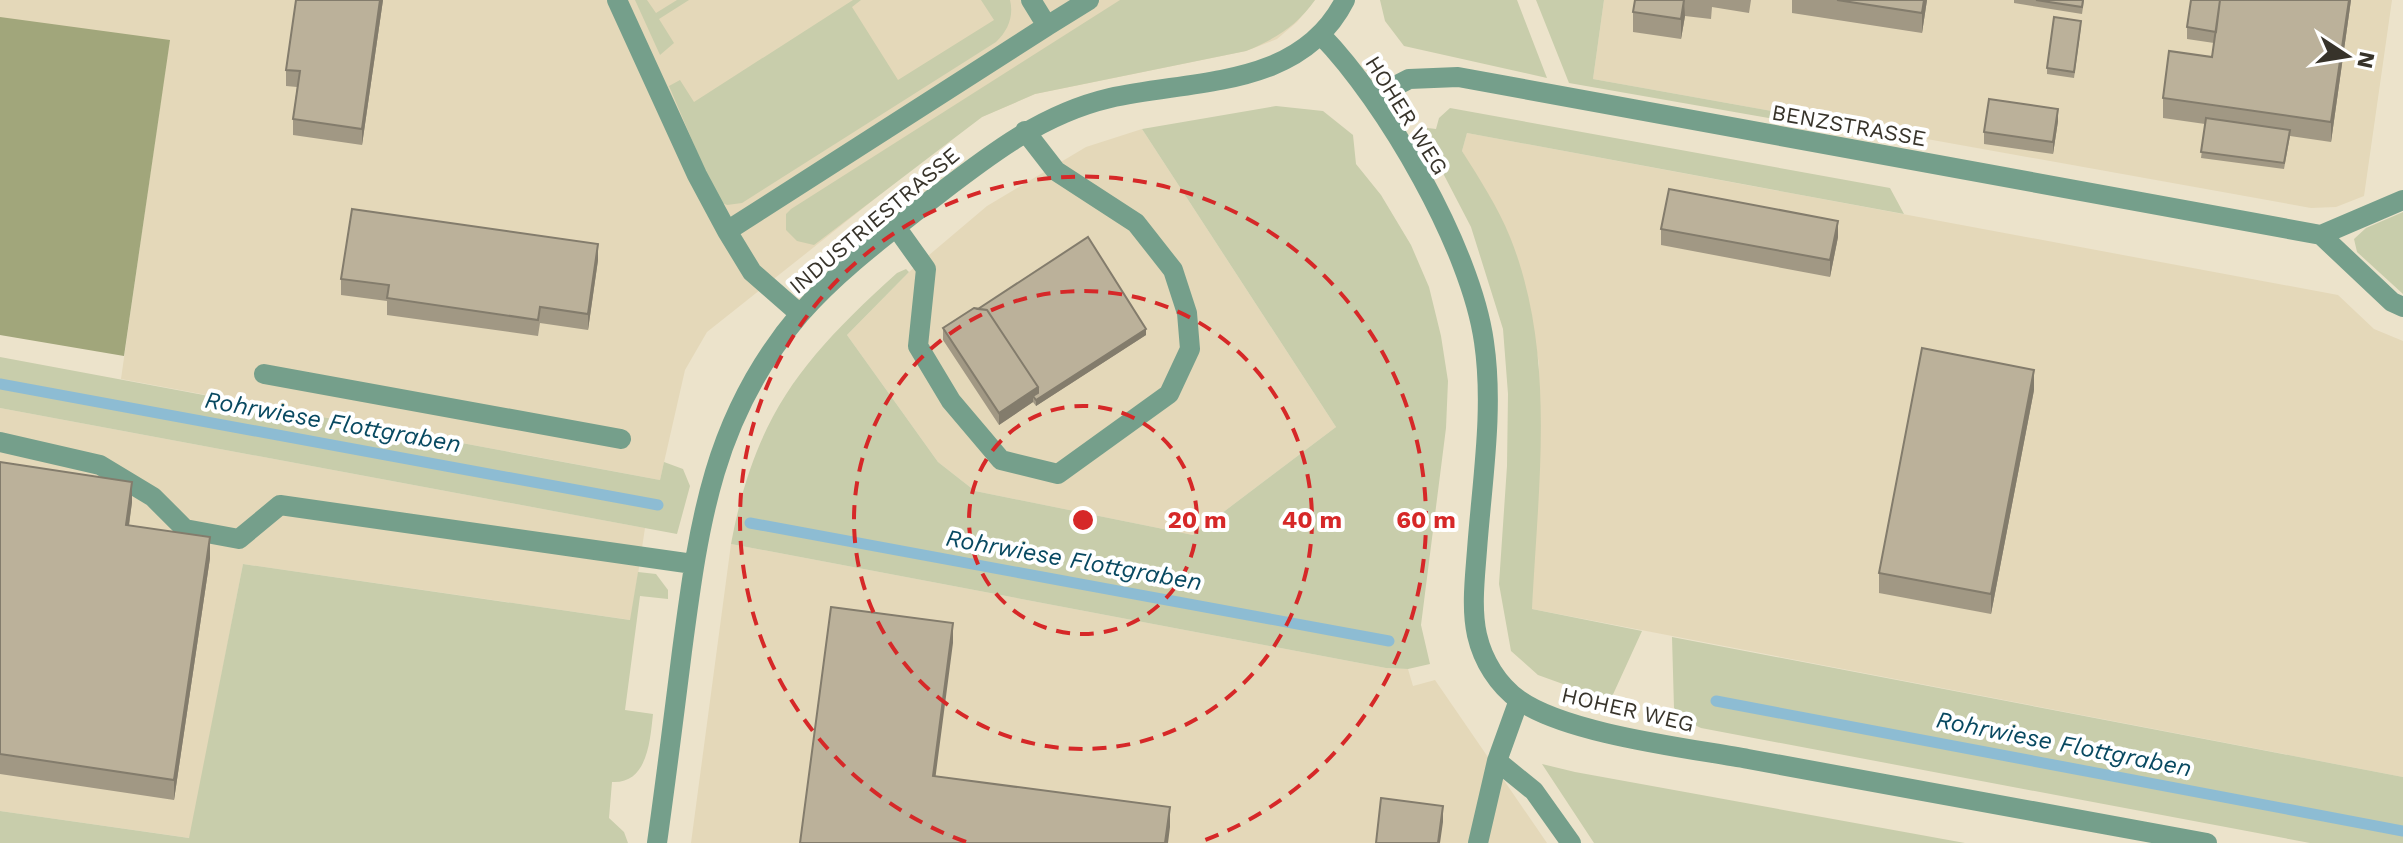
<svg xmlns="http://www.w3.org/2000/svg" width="2403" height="843" font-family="'Work Sans',sans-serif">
<rect width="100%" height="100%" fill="#ece3cb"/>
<path fill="#e4d8b9" d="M0,0h1315l-18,22 -20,17 -31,12 -211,43 -53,23 -47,34 -228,181 -22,38 -25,110 -539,-101 45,-315 -166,-26z
M1604,0h788l-28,196 -28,11 -25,1 -718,-129z
M1142,129l194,298 -143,108 -218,-44 -37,-29 -91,-127 62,-63 78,-66 99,-59z
M1467,133l871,162 36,34 29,12v436l-871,-168 7,-245 -14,-78 -16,-50 -47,-85z
M0,408l645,120 -14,92 -388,-56 -53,274 -190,-27z
M731,544l655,124 22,1 5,17 22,-6 112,163h-856z"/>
<path fill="#c8cdab" d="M635,0h12l9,13 21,-13h12l-30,19 15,24 -14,12z
M853,0h8l-9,7 46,73 96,-60 -13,-20h29c4,16 -2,31 -14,42l-254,161 -15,2 -9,-4 -49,-115 11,-6 14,22z
M1120,0h195c-18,26 -40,39 -69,51l-211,43 -53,23 -168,128 -17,-4 -11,-11v-16l5,-5z
M1380,0h137l30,78 -143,-32 -19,-25z
M1536,0h68l-11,79 307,55 -1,4 -6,2 -324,-57z
M1276,106l47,5 30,24 3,29 25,31 30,50 18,42 12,49 7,45 -2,47 -25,197 9,39 -22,5 -22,-1 -655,-124c24,-129 71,-185 166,-271l9,-4 3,3 -62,63 91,127 37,29 218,44 143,-108 -194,-298z
M1450,108l440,80 14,26 -437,-81 -5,18c17,27 36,56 48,86 47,117 28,249 22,372l110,22 -32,70 -72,-26 -27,-24 -12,-67 8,-118 1,-72 -5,-65 -32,-102 -52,-100 17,2 3,-11z
M2403,212v82l-46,-42 -3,-13 12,-11z
M0,357l660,123 4,-18 19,7 7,17 -13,48 -677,-126z
M243,564l387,56 8,-48 18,2 12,16v9l-28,-3 -15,114 28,4c-3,26 -5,70 -41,68l-3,36 15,14 4,11h-628v-32l189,27z
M1672,637l731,140v66h-93l-609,-115 -13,-6 -14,-14z
M1542,764l33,8 390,71h-371z"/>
<path fill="#a1a67b" d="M0,17l170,23 -46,316 -124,-21z"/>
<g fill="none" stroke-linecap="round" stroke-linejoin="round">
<path stroke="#8dbcd3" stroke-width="11" d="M0,384l658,121
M750,523l639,118
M1716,701l687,130"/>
<path stroke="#759f8b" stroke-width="20" d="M617,0l80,175 30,56 25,41 48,42
M1047,26l42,-26
M1321,35c65,67 150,213 163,307 10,68 -2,139 -7,208 -2,27 -6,58 0,85 6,26 21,50 42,65 48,34 169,48 229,59 153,28 306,56 459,84
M1372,98l37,-19 49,-2 863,158 82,-35
M896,227l30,42 -8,77 33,55 50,59 57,14 111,-80 21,-45 -3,-36 -14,-43 -37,-47 -80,-52 -31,-40
M727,231l320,-205 -16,-26
M2321,235l71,67 11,5
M264,374l357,65
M0,442l100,23 53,32 32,32 54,10 41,-34 413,59
M1497,761l37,30 37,52
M657,843c9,-64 17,-128 25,-192 17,-128 31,-235 118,-337 36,-41 81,-75 123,-108 59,-45 114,-91 187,-108 84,-19 190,-9 235,-98
M1478,843l19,-82 22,-61"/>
</g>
<path fill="#a19884" d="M383,0l-21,145 -69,-10v-16l4,-32 -11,-1v-16z
M1635,0h116l-2,13 -37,-6 -1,12 -26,-3 -4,23 -48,-7v-20z
M1792,0h135l-5,33 -130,-20z
M2014,0h70l-2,14 -68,-11z
M2351,0l-20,142 -41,-6 -6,33 -83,-11 4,-34 -42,-6v-20l49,-41 2,-14 -27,-4v-12z
M2081,27l-7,51 -27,-4v-6z
M2058,121l-5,33 -69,-10v-12z
M1661,229l177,8 -8,40 -169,-32z
M598,260l-10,70 -48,-7 -2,13 -151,-21v-14l-46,-6v-16z
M943,328l203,7 -110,71 -3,-4 -34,23 -56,-85z
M2034,390l-43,224 -112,-21v-20z
M0,462l132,40 -3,24 81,32 -36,242 -174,-26z"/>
<path fill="#837c6c" d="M380,0h3l-21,145v-16z
M1684,0l1,16 -4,23v-20z
M1924,0h3l-5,33v-20z
M2349,0h2l-20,142v-20z
M2058,109v12l-5,33v-12z
M1838,221v16l-8,40v-17z
M598,244v16l-10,70v-16z
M1146,329v6l-110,71v-6z
M2034,370v20l-43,224v-20z
M1038,387v12l-5,-3v6l-34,23v-12z
M132,482v20l-6,43v-20z
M210,537v21l-36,242v-20z
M953,623v20l-20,153v-20z
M1443,806v16l-3,21h-2z
M1170,807v20l-2,16h-3z"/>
<path fill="#bbb19a" stroke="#837c6c" stroke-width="2" d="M296,0h84l-18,129 -69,-10 7,-48 -14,-1z
M1635,0h49l-3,19 -48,-7z
M1837,0h87l-2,13z
M2036,0h47l-1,7z
M2191,0h29l-4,32 -29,-5z
M2220,0h129l-18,122 -168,-24 6,-47 43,6z
M2054,17l27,4 -7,51 -27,-4z
M1989,99l69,10 -5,33 -69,-10z
M2206,118l84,12 -6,33 -83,-11z
M1669,189l169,32 -8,39 -169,-31z
M352,209l246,35 -10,70 -48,-7 -2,13 -151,-22 2,-13 -48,-6z
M1088,237l58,92 -110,71 -3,-4 5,-3v-6l-51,-77 -9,-1z
M974,308l13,2 51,77 -39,26 -56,-85z
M1922,348l112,22 -43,224 -112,-21z
M0,462l132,20 -6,43 84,12 -36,243 -174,-26z
M831,607l122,16 -20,153 237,31 -5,36h-365z
M1381,798l62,8 -5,37h-62z"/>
<g fill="none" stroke="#d62828" stroke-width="4" stroke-dasharray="14 10">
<circle cx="1083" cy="520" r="114"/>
<circle cx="1083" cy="520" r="229"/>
<path d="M966 842A343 343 0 1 1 1200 842"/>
</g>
<g text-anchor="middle" stroke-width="8" stroke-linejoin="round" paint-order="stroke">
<g font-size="22" fill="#37332a" stroke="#fff">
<text transform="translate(1407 115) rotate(58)" y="8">HOHER WEG</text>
<text transform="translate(1849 125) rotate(10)" y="8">BENZSTRASSE</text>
<text transform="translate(874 220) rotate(-40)" y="8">INDUSTRIESTRASSE</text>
<text transform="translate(1628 709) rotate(13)" y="8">HOHER WEG</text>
</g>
<g font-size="24" font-style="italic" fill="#084961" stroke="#fff">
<text transform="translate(333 422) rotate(10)" y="8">Rohrwiese Flottgraben</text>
<text transform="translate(1074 560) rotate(10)" y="8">Rohrwiese Flottgraben</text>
<text transform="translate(2064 744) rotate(11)" y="8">Rohrwiese Flottgraben</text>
</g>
</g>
<circle cx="1083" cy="520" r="12" fill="#d62828" stroke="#fff" stroke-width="4"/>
<g font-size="24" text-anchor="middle" font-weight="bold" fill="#d62828" stroke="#fff" stroke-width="8" stroke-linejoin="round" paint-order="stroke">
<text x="1197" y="528">20 m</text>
<text x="1312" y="528">40 m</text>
<text x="1426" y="528">60 m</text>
</g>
<g transform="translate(2347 56) rotate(102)" stroke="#ffffff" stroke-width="6" paint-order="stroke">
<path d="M0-6L14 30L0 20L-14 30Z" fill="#37332a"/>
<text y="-12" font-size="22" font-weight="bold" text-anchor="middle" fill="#37332a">N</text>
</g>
</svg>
